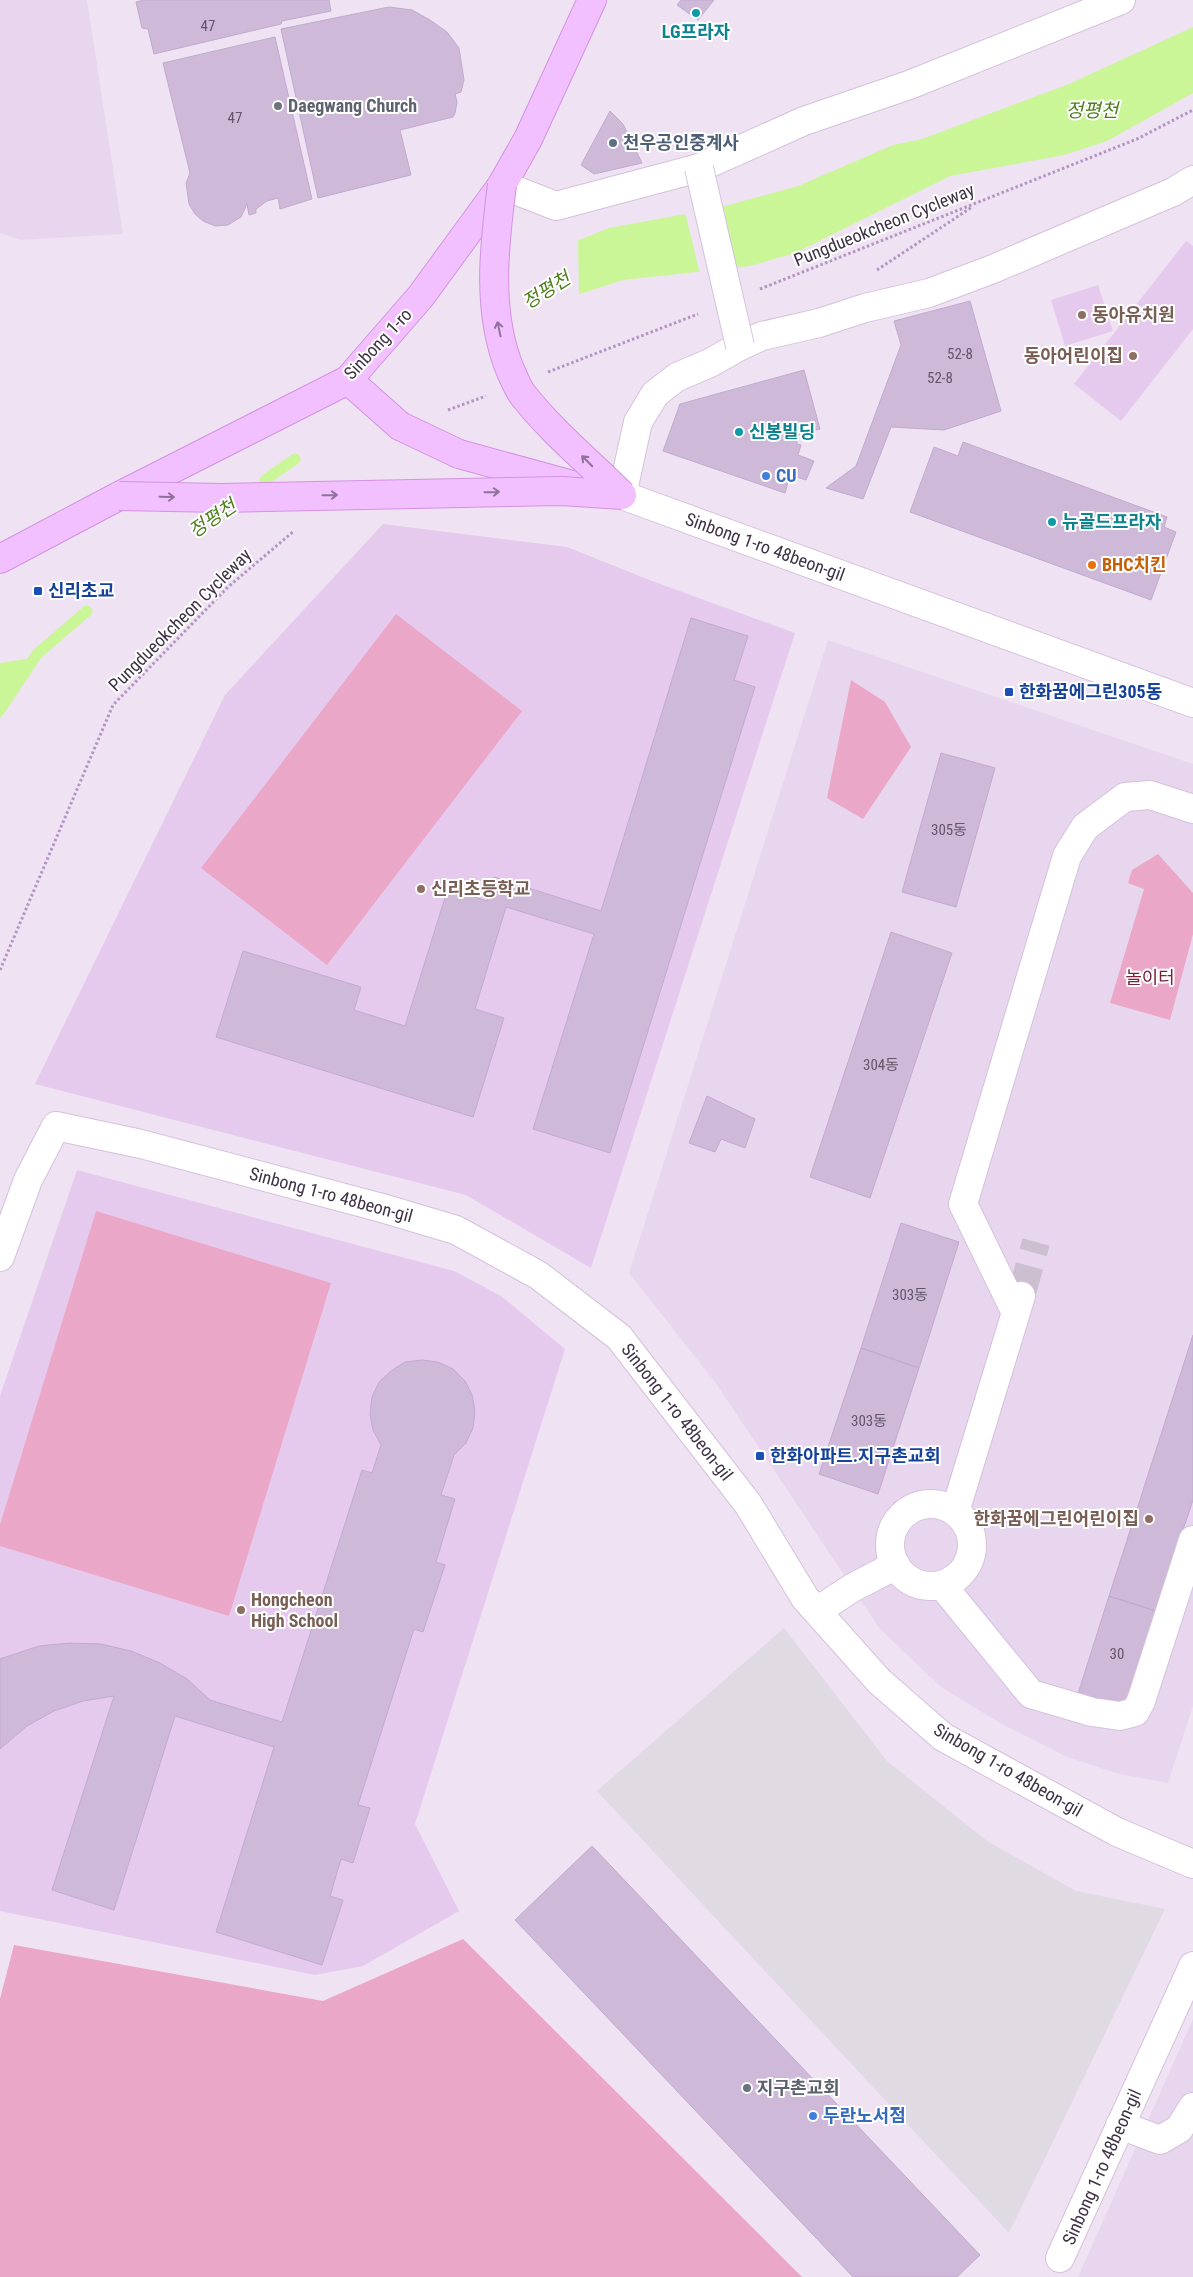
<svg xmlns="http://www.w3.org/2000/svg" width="1193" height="2277" font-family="'Roboto Condensed','Noto Sans KR',sans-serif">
<rect width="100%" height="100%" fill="#efe2f3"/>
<path fill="#e8d6ee" d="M0,0h87l36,234 -103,6 -20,-7z
M828,640l365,124v942l-25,77 -49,-9 -52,-17 -67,-34 -59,-36 -61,-58 -165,-247 -86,-109z
M1193,2019v258h-115z"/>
<path fill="#e5caed" d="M1186,241l7,5v83l-72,92 -47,-37z
M1098,285l15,46 -48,15 -14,-46z
M383,524l184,23 85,34 143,52 -204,635 -125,-73 -431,-111 190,-389z
M77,1170l377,101 47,25 64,53 -150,475 44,87 -96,55 -48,9 -315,-64v-515z"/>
<path fill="#eba7c8" d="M396,614l126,97 -195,254 -126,-97z
M851,680l34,22 26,45 -48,72 -36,-21z
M1158,854l35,39v41l-23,86 -60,-17 34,-114 -16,-6 4,-13z
M96,1211l235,72 -102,333 -229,-70v-21z
M463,1939l339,338h-802v-278l14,-54 309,56z"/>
<path fill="#e0dbe2" d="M784,1628l103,133 100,80 89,50 89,18 -156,324 -412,-442z"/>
<path fill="#caf698" d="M1193,27v66l-86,48 -43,14 -114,21 -155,77 -45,13 -127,14 -43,14 -299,175 -128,91 -107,83 -29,36 -17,40v-93l567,-381 42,-17 109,-20 80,-22 95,-41 29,-6 147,-55z"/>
<path fill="#efe2f3" d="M716,206l16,64 -32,4 -15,-62z
M578,238l1,60 -297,173 -128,91 -106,83 -10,12 -38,6v-41l166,-115 63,-40 300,-205z"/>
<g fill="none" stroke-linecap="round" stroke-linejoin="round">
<path stroke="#caf698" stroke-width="11" d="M265,480l30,-21
M0,710l37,-56 50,-43"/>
</g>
<path fill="#cebad8" stroke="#c3a9d0" d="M144,0h185l2,11 -49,10 -1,3 -127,30 -6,-25 -6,-1 -6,-26z
M681,0h33l-16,20 -21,-15z
M389,7l23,3 18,10 17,12 12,16 5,32 -3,12 -6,2 2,8 -2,11 -2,4 -53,13 11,45 -93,23 -37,-169z
M275,37l37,162 -32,10 -2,-11 -11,3 -11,8v4l-7,2 -2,-11 -6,13 -13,8 -13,1 -12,-5 -8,-7 -6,-10 -3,-21 4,-10 -27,-110z
M610,111l13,13 19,39 -48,11 -13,-9z
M970,301l31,110 -57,19 -53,-3 -28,72 -37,-11 30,-22 45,-121 -7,-24z
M804,370l16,59 -23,6v9l4,1 -3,10 16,6 -8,19 -16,-5 -5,18 -122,-42 17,-47z
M963,442l204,75 -3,10 12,5 -25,68 -241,-88 24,-65 24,9z
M691,618l57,18 -14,44 21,7 -145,466 -77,-24 61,-195 -88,-27 -31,102 29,9 -31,99 -257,-80 27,-86 118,36 -7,23 51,16 43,-138 39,13 7,-24 107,34z
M941,753l54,15 -39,139 -54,-15z
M891,932l61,21 -82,245 -60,-21z
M707,1096l48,23 -10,29 -24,-9 -6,13 -26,-9z
M901,1223l58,19 -40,126 -58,-20z
M1193,1335v165l-37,111 -47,-15z
M861,1348l58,20 -41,126 -59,-20z
M422,1360l16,2 15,7 12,12 7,14 3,16 -2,17 -7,15 -12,12 -13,40 14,4 -19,63 9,3 -22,67 -9,-3 -56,176 12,3 -17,55 -12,-4 -11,37 13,4 -21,65 -106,-33 58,-185 -99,-31 -61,194 -62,-20 62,-194 -31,5 -29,10 -27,15 -27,23v-90l39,-13 31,-3 31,1 30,7 29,12 27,16 23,21 72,22 80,-252 10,3 9,-28 -8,-15 -3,-16 2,-17 7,-15 12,-11 14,-9z
M1109,1596l47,15 -31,100 -48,-14z
M592,1846l388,409 -23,22h-104l-338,-357z"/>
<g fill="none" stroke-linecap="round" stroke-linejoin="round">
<path stroke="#ccbfd0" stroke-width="28" stroke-dasharray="28 14" stroke-linecap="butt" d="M1022,1293l14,-51"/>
<defs>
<path id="street" d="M1193,180l-20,12 -180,77 -64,24 -64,15 -46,15 -57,13 -22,10 -30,17 -33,14 -22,17 -17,28 -16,73 571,208
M502,185l54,21 143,-38 105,-47 105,-36 212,-85
M0,1257l28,-77 28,-54 85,18 241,64 74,22 82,45 81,62 129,167 57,94 74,83 64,56 174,95 76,32
M1016,1313l-53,-109 104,-348 18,-29 40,-30 25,-2 43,14
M890 1545a41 41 0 1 1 82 0a41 41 0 1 1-82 0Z
M955,1512l66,-216
M942,1585l89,109 61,18 28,4 15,-4 6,-11 52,-161
M817,1611l35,-23 44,-23
M1120,2125l40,15 19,-11 14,-22
M1060,2258l133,-292"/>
<path id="secondary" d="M348,380l52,46
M459,454l117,32
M0,559l119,-63 229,-116 73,-84 81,-111 26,-46 64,-139"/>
</defs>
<use href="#street" stroke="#d5c1dd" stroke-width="30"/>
<use href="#secondary" stroke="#d193e0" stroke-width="30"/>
<path stroke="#b494c2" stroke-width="3" stroke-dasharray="2.5 2.5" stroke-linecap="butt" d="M877,270l95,-63
M760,289l377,-150 56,-29
M548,372l150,-58
M448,410l38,-14
M0,970l113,-265 115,-118 66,-56"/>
<use href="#street" stroke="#fff" stroke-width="28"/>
<use href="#secondary" stroke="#f3c0ff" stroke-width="28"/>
<defs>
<path id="street-bridge" d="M699,168l41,178"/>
<path id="secondary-bridge" d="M502,185c-8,61 -16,128 9,187 4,8 7,17 12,23 29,37 66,67 99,100
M400,426l59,28
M119,496l103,2 339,-7 61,4"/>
</defs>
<use href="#street-bridge" stroke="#d5c1dd" stroke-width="30" stroke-linecap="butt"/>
<use href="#secondary-bridge" stroke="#d193e0" stroke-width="30" stroke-linecap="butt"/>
<use href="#street-bridge" stroke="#fff" stroke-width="28"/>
<use href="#secondary-bridge" stroke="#f3c0ff" stroke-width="28"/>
</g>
<defs><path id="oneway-shaft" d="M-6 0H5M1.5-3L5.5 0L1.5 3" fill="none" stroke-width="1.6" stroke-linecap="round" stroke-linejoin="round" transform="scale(1.25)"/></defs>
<g stroke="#8f7299">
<use href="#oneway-shaft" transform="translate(499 329) rotate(-102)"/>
<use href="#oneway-shaft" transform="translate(587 461) rotate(-135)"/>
<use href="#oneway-shaft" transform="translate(492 492) rotate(-1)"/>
<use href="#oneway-shaft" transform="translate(330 495) rotate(-1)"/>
<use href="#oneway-shaft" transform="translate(167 497) rotate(1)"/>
</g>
<g fill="#0f9aa8" stroke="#fff" stroke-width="2">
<circle cx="696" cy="13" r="5"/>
<circle cx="739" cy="432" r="5"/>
<circle cx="1052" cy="522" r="5"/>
</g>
<g fill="#6b7280" stroke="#fff" stroke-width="2">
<circle cx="278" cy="106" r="5"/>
<circle cx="747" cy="2088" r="5"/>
</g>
<circle fill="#5c6f8a" stroke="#fff" stroke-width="2" cx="613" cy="143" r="5"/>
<g fill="#8d6e63" stroke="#fff" stroke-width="2">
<circle cx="1082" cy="315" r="5"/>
<circle cx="1133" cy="356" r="5"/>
<circle cx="421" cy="889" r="5"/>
<circle cx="1149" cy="1519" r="5"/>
<circle cx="241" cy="1610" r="5"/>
</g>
<g fill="#3f7fe0" stroke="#fff" stroke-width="2">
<circle cx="766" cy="476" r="5"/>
<circle cx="813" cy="2116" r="5"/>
</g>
<circle fill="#e8710a" stroke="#fff" stroke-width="2" cx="1092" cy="565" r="5"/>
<g fill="#1a4fb4" stroke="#fff" stroke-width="2">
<rect x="33" y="586" width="10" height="10" rx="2.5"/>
<rect x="1004" y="687" width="10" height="10" rx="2.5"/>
<rect x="755" y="1451" width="10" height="10" rx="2.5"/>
</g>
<g text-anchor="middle" stroke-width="4" stroke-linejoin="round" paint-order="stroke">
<g font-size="15" fill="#62546a">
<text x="208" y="31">47</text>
<text x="235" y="123">47</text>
<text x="960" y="359">52-8</text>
<text x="940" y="383">52-8</text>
<text x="949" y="835">305동</text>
<text x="881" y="1070">304동</text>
<text x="910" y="1300">303동</text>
<text x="869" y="1426">303동</text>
<text x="1117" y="1659">30</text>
</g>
<g font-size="18" font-weight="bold" fill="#0d838f" stroke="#fff" text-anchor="start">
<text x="696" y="38" text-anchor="middle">LG프라자</text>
<text x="749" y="438">신봉빌딩</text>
<text x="1062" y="528">뉴골드프라자</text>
</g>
<g font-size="18" font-weight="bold" fill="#5b616d" stroke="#fff" text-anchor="start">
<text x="288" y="112">Daegwang Church</text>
<text x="757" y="2094">지구촌교회</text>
</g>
<g font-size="18" font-weight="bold" fill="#4e5e75" stroke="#fff" text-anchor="start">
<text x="623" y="149">천우공인중계사</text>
</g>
<g font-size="18" fill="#3e3245" stroke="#fff">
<text transform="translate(884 225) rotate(-22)" y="6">Pungdueokcheon Cycleway</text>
<text transform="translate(378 344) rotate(-47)" y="6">Sinbong 1-ro</text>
<text transform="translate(765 547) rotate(20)" y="6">Sinbong 1-ro 48beon-gil</text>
<text transform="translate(180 620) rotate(-45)" y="6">Pungdueokcheon Cycleway</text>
<text transform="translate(331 1195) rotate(15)" y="6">Sinbong 1-ro 48beon-gil</text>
<text transform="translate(677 1412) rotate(52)" y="6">Sinbong 1-ro 48beon-gil</text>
<text transform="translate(1008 1770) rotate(30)" y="6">Sinbong 1-ro 48beon-gil</text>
<text transform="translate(1102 2167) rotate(-66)" y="6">Sinbong 1-ro 48beon-gil</text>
</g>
<g font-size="18" font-weight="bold" fill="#785e54" stroke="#fff" text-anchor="start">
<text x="1092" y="321">동아유치원</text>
<text x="1123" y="362" text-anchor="end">동아어린이집</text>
<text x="431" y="895">신리초등학교</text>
<text x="1139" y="1525" text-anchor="end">한화꿈에그린어린이집</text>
<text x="251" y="1606">Hongcheon<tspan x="251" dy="21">High School</tspan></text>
</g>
<g font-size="18" font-weight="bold" fill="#366cbe" stroke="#fff" text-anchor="start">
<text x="776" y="482">CU</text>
<text x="823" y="2122">두란노서점</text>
</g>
<g font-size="18" font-weight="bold" fill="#c56008" stroke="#fff" text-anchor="start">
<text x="1102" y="571">BHC치킨</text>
</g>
<g font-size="18" font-weight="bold" fill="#164399" stroke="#fff" text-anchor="start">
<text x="48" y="597">신리초교</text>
<text x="1019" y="698">한화꿈에그린305동</text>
<text x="770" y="1462">한화아파트.지구촌교회</text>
</g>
<g font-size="18" fill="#7a213e" stroke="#fff">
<text x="1150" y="984">놀이터</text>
</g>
<g font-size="19" font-style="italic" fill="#4f7e1d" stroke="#fff">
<text x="1092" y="117">정평천</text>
<text transform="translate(546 290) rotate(-32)" y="7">정평천</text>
<text transform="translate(212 518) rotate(-34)" y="7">정평천</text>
</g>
</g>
</svg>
